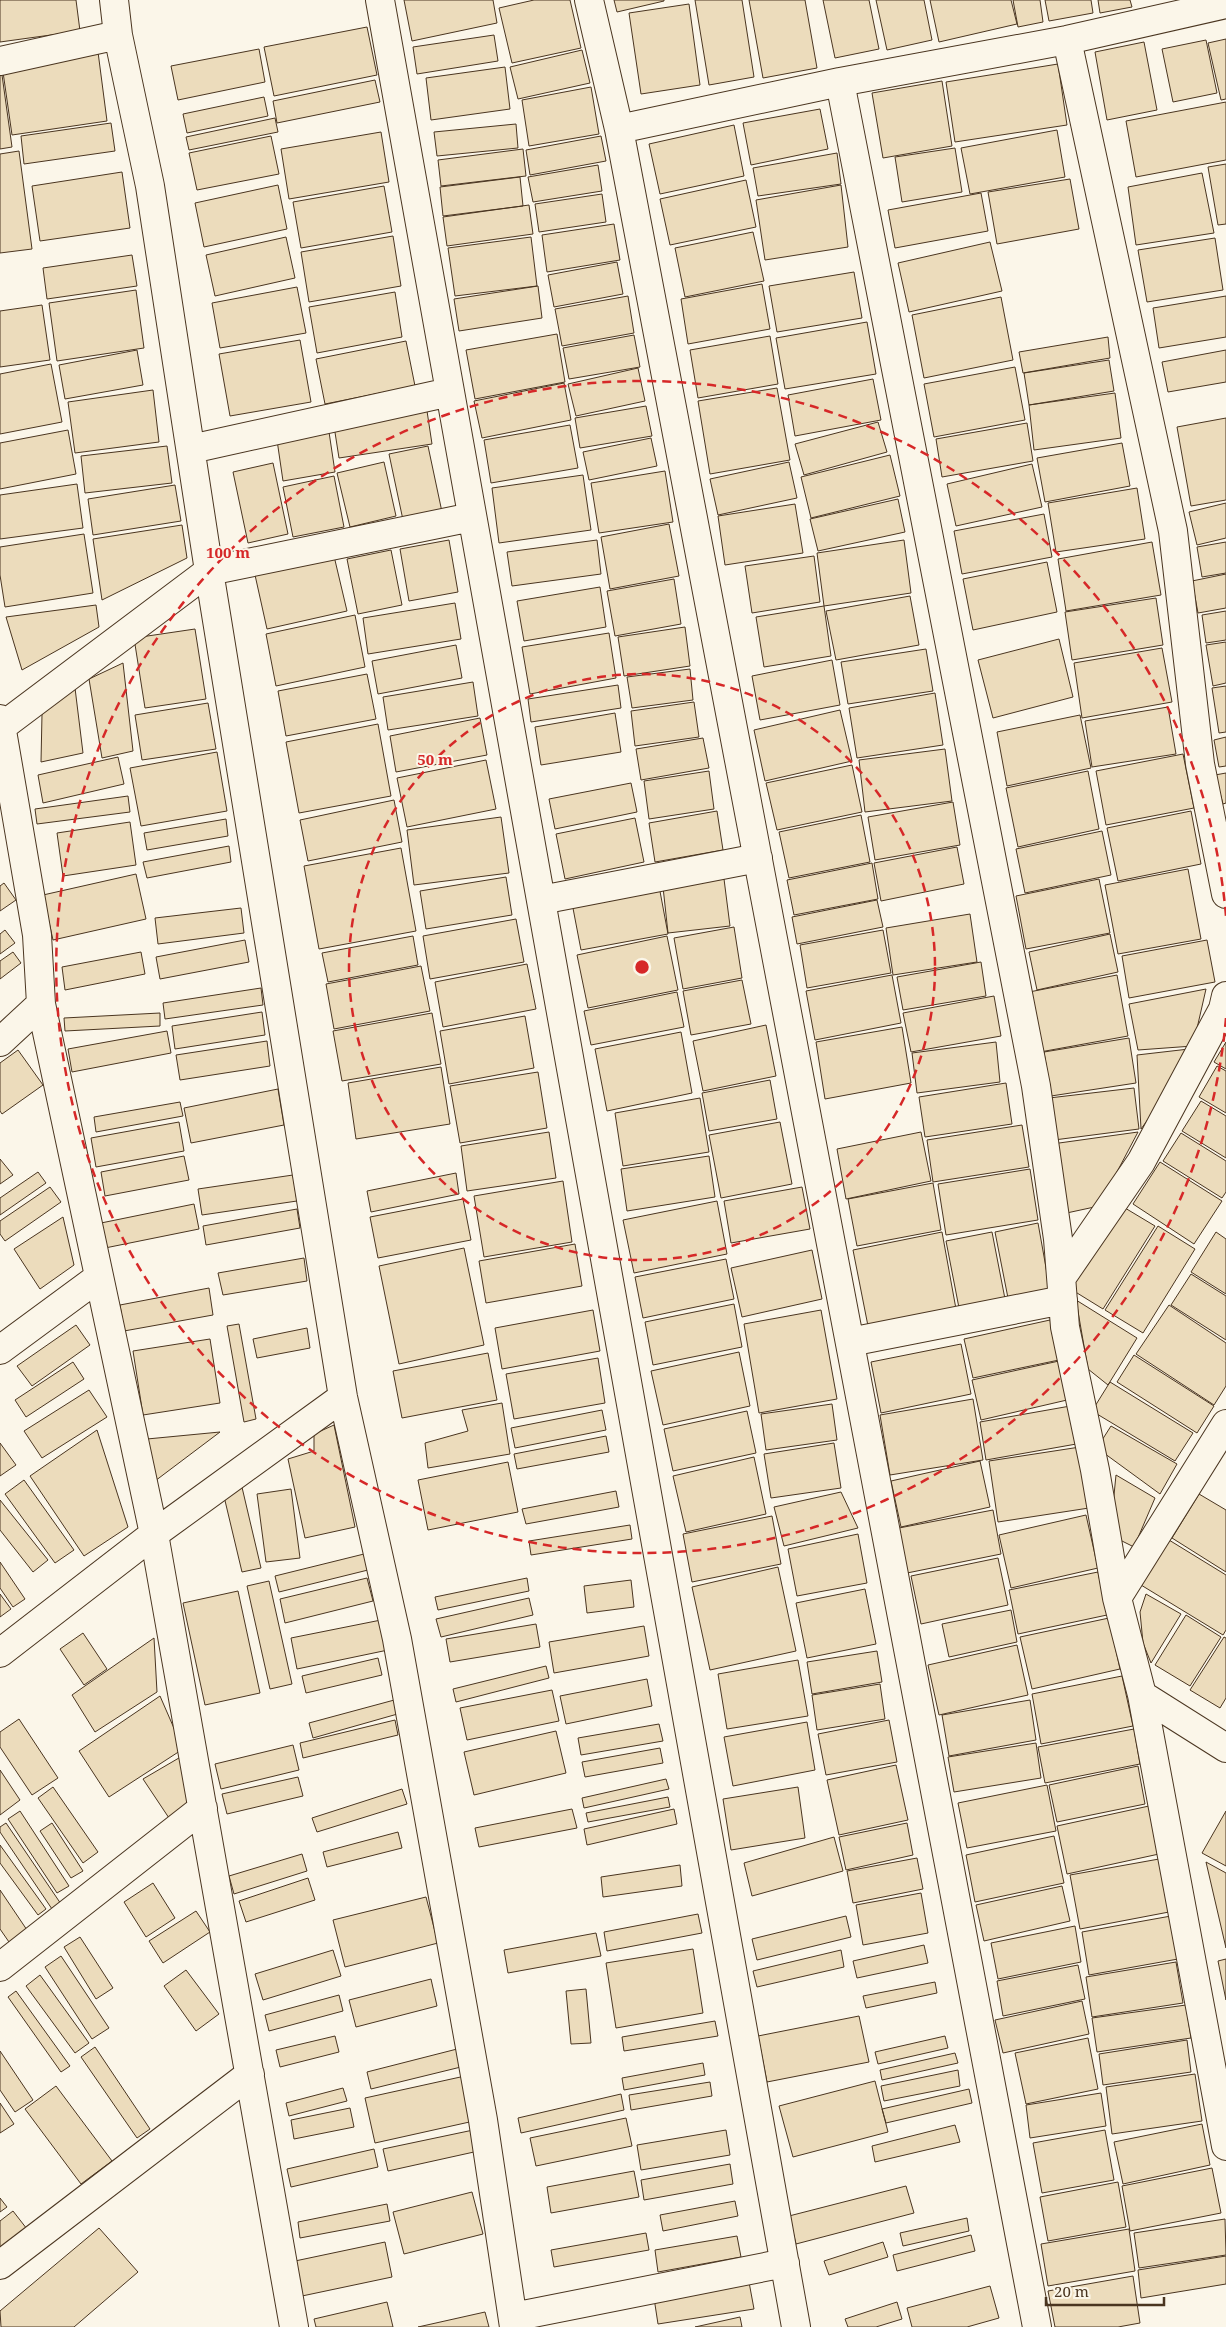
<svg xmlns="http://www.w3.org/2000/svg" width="1226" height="2327" font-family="'Noto Serif',serif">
<rect width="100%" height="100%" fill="#fbf6e9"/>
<path fill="#ecdcbc" stroke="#4a3520" d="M0,0h76l4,31 -80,11z
M404,0h89l4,23 -85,18z
M534,0h36l11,48 -69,15 -13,-55z
M614,0h50v1l-47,11z
M695,0h47l12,77 -45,8z
M749,0h56l12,68 -54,10z
M823,0h46l10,49 -44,9z
M876,0h48l8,40 -45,10z
M930,0h81l6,24 -78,18z
M1013,0h27l3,22 -25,5z
M1045,0h46l2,13 -44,8z
M1098,0h32l2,7 -32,6z
M689,4l11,81 -59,9 -12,-81z
M367,27l10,48 -103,21 -10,-49z
M494,35l4,26 -81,13 -4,-27z
M1226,39v60l-5,1 -13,-57z
M1206,40l11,53 -44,9 -11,-53z
M1144,42l13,68 -50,10 -12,-68z
M259,49l6,33 -87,18 -7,-34z
M582,50l8,33 -72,16 -8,-32z
M98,52l9,69 -95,14 -10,-70z
M1058,64l9,61 -112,17 -9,-60z
M505,67l5,42 -79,11 -5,-42z
M0,75h2l10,72 -12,2z
M375,80l5,22 -103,21 -4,-22z
M942,81l10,65 -69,12 -11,-65z
M591,87l8,47 -70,12 -7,-46z
M264,97l4,19 -81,17 -4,-19z
M1226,102v58l-90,17 -10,-56z
M820,109l8,40 -77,16 -8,-42z
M275,118l3,14 -89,18 -3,-13z
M111,123l4,28 -91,13 -3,-28z
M516,124l2,24 -81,8 -3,-24z
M734,125l10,51 -84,18 -11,-50z
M1057,130l8,47 -95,17 -9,-46z
M381,132l8,50 -100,17 -8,-50z
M271,136l8,38 -82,16 -8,-37z
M601,136l5,25 -76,14 -4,-25z
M955,148l7,44 -60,10 -7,-45z
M523,149l3,27 -85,10 -3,-26z
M19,151l13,98 -32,4v-99z
M837,153l4,31 -83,12 -5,-28z
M1226,164v60l-8,1 -10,-58z
M598,165l4,26 -69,11 -5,-25z
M122,172l8,56 -90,13 -8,-55z
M1202,173l12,60 -78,12 -8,-58z
M520,177l3,29 -80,10 -3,-29z
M1070,179l9,50 -82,15 -9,-52z
M746,180l10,47 -86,18 -10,-46z
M278,185l9,44 -83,18 -9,-44z
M841,185l7,62 -83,13 -9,-60z
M384,186l8,46 -91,16 -8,-46z
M981,193l7,38 -93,17 -7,-38z
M602,194l4,28 -67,10 -4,-28z
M529,205l4,29 -86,12 -4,-29z
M614,224l6,36 -73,12 -5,-37z
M753,232l11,49 -79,16 -10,-49z
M393,236l8,50 -92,16 -8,-50z
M286,237l9,41 -80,18 -9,-41z
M531,237l6,49 -82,10 -7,-48z
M1215,238l8,52 -76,12 -9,-52z
M990,242l12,49 -93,21 -11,-49z
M132,255l5,31 -90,13 -4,-31z
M617,262l6,32 -69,13 -6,-32z
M854,272l8,46 -85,14 -8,-46z
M762,284l8,45 -82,15 -7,-45z
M538,286l4,32 -83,13 -5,-32z
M297,287l9,46 -86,15 -8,-45z
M136,290l8,58 -87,13 -8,-58z
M395,292l7,45 -85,16 -8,-46z
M628,296l6,37 -72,13 -7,-37z
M1226,296v41l-67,11 -6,-40z
M1001,297l12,63 -89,18 -12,-63z
M42,305l8,55 -50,7v-56z
M867,322l9,52 -91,15 -9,-51z
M557,334l8,48 -90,17 -9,-49z
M634,335l6,32 -71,12 -6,-31z
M770,336l8,48 -80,14 -8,-48z
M1108,337l2,21 -87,15 -4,-21z
M300,340l11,62 -81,14 -11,-62z
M406,341l9,45 -90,18 -9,-45z
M137,350l6,35 -78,14 -6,-34z
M1226,350v32l-58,10 -6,-30z
M1109,360l5,31 -85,14 -5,-32z
M51,364l11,58 -62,12v-60z
M1015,367l10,53 -91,17 -10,-53z
M638,368l7,33 -69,15 -8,-32z
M873,379l8,41 -86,16 -7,-41z
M564,383l7,37 -89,18 -8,-37z
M777,388l13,72 -80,14 -12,-73z
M153,390l6,52 -84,11 -7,-51z
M1115,393l6,45 -87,12 -5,-45z
M646,406l6,30 -72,12 -5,-30z
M427,411l5,33 -93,14 -5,-32z
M1226,418v82l-35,6 -14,-79z
M878,422l9,30 -83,23 -9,-31z
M1027,423l6,38 -91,16 -6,-38z
M570,425l8,43 -87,15 -7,-43z
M68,430l8,44 -76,15v-46z
M329,432l6,40 -52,9 -6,-41z
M651,438l6,28 -68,14 -6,-28z
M1122,443l8,43 -85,16 -8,-44z
M167,446l5,37 -87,10 -4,-37z
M428,446l14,66 -39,8 -14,-66z
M890,455l10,41 -89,22 -10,-41z
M384,462l12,54 -46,11 -13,-54z
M789,462l8,36 -79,17 -8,-36z
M273,463l15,71 -40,9 -15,-71z
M1032,464l10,43 -86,19 -9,-42z
M665,471l8,51 -74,11 -8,-50z
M583,475l8,55 -92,13 -7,-55z
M334,476l10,51 -51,10 -10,-50z
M77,484l6,44 -83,11v-44z
M175,485l6,36 -88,14 -5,-36z
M1137,488l8,51 -89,13 -8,-49z
M898,499l7,33 -87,19 -8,-32z
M1226,503v35l-29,7 -8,-33z
M795,504l8,49 -78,12 -7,-49z
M1044,514l8,43 -90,17 -8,-43z
M669,524l10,52 -69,13 -9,-52z
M182,525l5,33 -85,42 -9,-61z
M84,534l9,59 -88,14 -5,-32v-28z
M449,540l9,52 -49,9 -9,-52z
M597,540l4,34 -89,12 -5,-34z
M904,540l7,53 -87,13 -7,-53z
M1152,542l9,53 -95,16 -8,-52z
M1226,542v31l-24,4 -5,-30z
M391,550l11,55 -44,9 -11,-55z
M334,556l13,55 -80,18 -12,-54z
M814,556l6,46 -68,11 -7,-47z
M1047,562l10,50 -84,18 -10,-51z
M1226,574v34l-28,5 -6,-32z
M674,579l7,45 -66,12 -8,-45z
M600,587l6,40 -82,14 -7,-40z
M910,596l9,49 -83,15 -10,-49z
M1156,598l7,47 -91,15 -7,-48z
M455,603l6,36 -93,15 -5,-36z
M96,605l3,22 -77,43 -16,-53z
M824,606l7,50 -67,11 -8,-50z
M1226,611v29l-20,3 -4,-28z
M355,615l10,52 -89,19 -10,-52z
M685,627l5,39 -66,10 -6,-39z
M195,629l11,70 -61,9 -11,-70z
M609,633l7,45 -86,16 -8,-47z
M1059,639l14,58 -80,21 -15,-58z
M1226,642v41l-13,3 -7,-41z
M456,645l6,33 -84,16 -6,-33z
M1162,648l10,54 -90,16 -8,-55z
M926,649l7,42 -85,13 -7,-42z
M832,660l8,45 -80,15 -8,-44z
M123,663l10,88 -31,7 -13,-79z
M690,669l3,31 -61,8 -5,-31z
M367,674l9,45 -90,17 -8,-45z
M473,682l5,34 -90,14 -5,-33z
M618,685l3,23 -90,14 -3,-23z
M1226,686v46l-7,1 -7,-45z
M75,688l8,65 -42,9 1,-48z
M935,693l8,52 -86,13 -8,-50z
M694,702l5,35 -64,9 -4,-35z
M208,703l8,46 -74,11 -7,-45z
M1168,707l8,47 -84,13 -7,-46z
M840,710l12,51 -87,20 -11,-51z
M615,713l6,39 -80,13 -6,-38z
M1080,715l11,53 -84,18 -10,-54z
M480,718l7,37 -91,17 -6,-36z
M378,724l13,72 -92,17 -13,-71z
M1226,737v29l-7,1 -5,-27z
M703,738l6,30 -68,12 -5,-31z
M945,749l7,52 -87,11 -6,-52z
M217,752l10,59 -86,15 -11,-58z
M1183,754l11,54 -88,17 -10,-54z
M118,757l6,27 -81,19 -5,-28z
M486,760l10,49 -89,18 -10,-49z
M852,765l10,47 -85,18 -11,-47z
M709,771l5,38 -65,10 -5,-38z
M1088,771l11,58 -81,18 -12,-59z
M1226,773v30l-3,1 -8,-29z
M631,783l6,29 -82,17 -6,-30z
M128,796l2,16 -93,12 -2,-15z
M394,800l8,42 -94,19 -8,-41z
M953,802l7,43 -85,15 -7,-43z
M717,811l6,39 -68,12 -6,-39z
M1191,811l10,53 -83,17 -11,-53z
M861,815l9,47 -81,16 -10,-46z
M501,817l8,56 -95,12 -7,-55z
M635,818l9,44 -79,17 -9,-45z
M226,819l2,17 -81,14 -3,-17z
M130,822l6,43 -73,11 -6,-43z
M1102,831l9,44 -86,18 -9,-44z
M229,846l2,16 -84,16 -4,-16z
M957,847l7,37 -83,17 -7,-38z
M401,848l15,83 -97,18 -15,-83z
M872,863l6,36 -84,16 -7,-35z
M1188,869l13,70 -83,15 -13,-69z
M136,874l10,45 -93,21 -10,-45z
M506,877l6,38 -86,14 -6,-38z
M724,879l6,47 -62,7 -5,-46z
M1099,879l11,54 -84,16 -10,-53z
M4,883l12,17 -16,11v-25z
M659,886l9,48 -87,16 -9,-47z
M877,900l6,27 -86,17 -5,-27z
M241,908l3,25 -86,11 -3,-26z
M970,914l7,48 -84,13 -7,-47z
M516,919l8,43 -94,17 -7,-43z
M734,927l8,51 -59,11 -9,-51z
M5,930l10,13 -15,11v-20z
M883,930l8,43 -84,15 -7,-43z
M1110,934l8,38 -81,18 -8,-38z
M413,936l5,29 -90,17 -6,-29z
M667,936l11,54 -90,18 -11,-53z
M245,940l4,22 -89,17 -4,-22z
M1207,940l8,42 -86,16 -7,-42z
M13,952l8,11 -21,16v-18z
M141,952l4,22 -80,16 -3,-23z
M981,962l5,34 -83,14 -6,-33z
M527,964l9,45 -93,18 -8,-45z
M421,966l9,45 -96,18 -8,-45z
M892,975l9,48 -86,17 -9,-49z
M1117,975l11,61 -88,16 -11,-60z
M742,980l9,44 -60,11 -8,-44z
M261,988l2,17 -98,14 -2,-16z
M1206,989l-13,57 -55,4 -9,-46z
M677,992l7,35 -93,18 -7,-34z
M994,996l7,40 -90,16 -8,-39z
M262,1012l3,23 -90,14 -3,-23z
M160,1013v13l-95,5 -1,-13z
M432,1013l9,51 -99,17 -9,-50z
M525,1016l9,52 -85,16 -9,-53z
M766,1025l10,51 -73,15 -10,-50z
M902,1027l9,56 -86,16 -9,-57z
M167,1031l4,22 -99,19 -4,-23z
M681,1032l11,61 -85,18 -12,-62z
M1129,1038l7,45 -85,13 -7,-44z
M267,1041l3,25 -90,14 -4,-25z
M996,1042l4,40 -83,11 -5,-40z
M1226,1042v27l-12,-7z
M1189,1049l-16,36 -32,44 -4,-74z
M18,1050l25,35 -41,29 -2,-3v-48z
M1217,1066l9,5v42l-27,-16z
M441,1067l9,57 -94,15 -8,-56z
M538,1072l9,56 -87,15 -10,-57z
M770,1080l7,39 -68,12 -7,-38z
M1006,1083l6,41 -87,13 -6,-40z
M1134,1088l5,41 -85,11 -5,-42z
M278,1089l6,36 -93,18 -7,-35z
M700,1098l9,54 -86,14 -8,-53z
M1201,1101l25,15v42l-44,-27z
M180,1102l3,14 -87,16 -2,-15z
M179,1122l5,29 -88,16 -5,-29z
M780,1122l12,62 -71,14 -12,-63z
M1022,1125l7,42 -96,15 -6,-42z
M549,1132l7,46 -89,13 -6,-45z
M921,1132l10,49 -85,18 -9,-50z
M1138,1132l-39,74 -37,8 -10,-70z
M1181,1133l45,28v31l-4,6 -59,-37z
M184,1156l5,24 -84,16 -4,-24z
M709,1156l6,41 -88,14 -6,-42z
M0,1159l13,16 -13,9z
M1160,1162l62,39 -28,43 -61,-40z
M1030,1169l8,51 -92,15 -8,-51z
M38,1172l8,11 -46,32v-17z
M456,1173l3,21 -88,18 -4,-21z
M293,1175l4,26 -95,14 -4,-26z
M563,1181l9,61 -88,15 -10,-61z
M933,1183l8,47 -84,16 -9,-47z
M50,1187l11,15 -56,39 -5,-7v-13z
M802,1187l8,42 -79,14 -7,-42z
M463,1199l8,41 -93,18 -8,-41z
M717,1201l10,53 -93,19 -11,-53z
M194,1204l5,25 -94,19 -4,-25z
M1120,1205l35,21 -52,83 -34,-21z
M297,1209l3,19 -94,17 -3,-19z
M63,1217l11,48 -34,24 -26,-40z
M1038,1223l12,67 -42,8 -13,-66z
M1158,1226l37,23 -52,84 -38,-23z
M942,1232l14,77 -88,17 -15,-76z
M992,1232l14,72 -46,9 -14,-72z
M1216,1232l10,7v55l-35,-22z
M575,1244l7,42 -96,17 -7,-42z
M464,1248l20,97 -85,19 -20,-98z
M812,1250l10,49 -80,18 -11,-49z
M304,1258l3,23 -84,14 -5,-22z
M726,1259l8,40 -91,19 -8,-41z
M1191,1274l35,22v44l-55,-35z
M209,1288l4,27 -89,16 -4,-26z
M1076,1300l61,38 -29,47 -20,-16z
M734,1304l8,43 -89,18 -8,-43z
M1169,1305l57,38v43l-12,19 -78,-51z
M593,1310l7,41 -98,18 -7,-41z
M821,1310l16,89 -78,14 -15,-89z
M1050,1320l9,40 -86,18 -9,-39z
M239,1324l17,95 -12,3 -17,-96z
M76,1325l14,20 -58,41 -15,-20z
M307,1328l3,20 -53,10 -4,-19z
M210,1339l10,64 -77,12 -10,-64z
M961,1344l10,50 -90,19 -10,-51z
M739,1352l11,54 -87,19 -12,-54z
M488,1353l9,47 -95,18 -9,-47z
M1134,1355l80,51 -17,27 -80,-51z
M598,1358l7,45 -91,16 -8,-45z
M1059,1361l8,39 -86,20 -9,-40z
M73,1362l11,17 -58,38 -11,-17z
M1110,1382l83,51 -18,28 -83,-50z
M89,1390l18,27 -65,41 -18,-27z
M973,1399l10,61 -93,15 -10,-60z
M502,1403l8,51 -82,14 -3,-25 43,-12 -6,-21z
M832,1404l5,36 -71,10 -5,-36z
M1076,1405l6,38 -96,17 -6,-38z
M602,1410l4,20 -91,18 -4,-20z
M747,1411l9,42 -83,18 -9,-42z
M334,1425l21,102 -50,11 -17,-79 26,-8v-17z
M1111,1426l66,38 -17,30 -63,-46z
M97,1430l31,97 -44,29 -54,-80z
M220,1432l-69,52 -4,-45z
M606,1436l3,16 -92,17 -3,-15z
M0,1443l16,22 -16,11z
M834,1443l7,45 -70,10 -7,-44z
M1080,1447l9,61 -91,14 -9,-61z
M754,1457l12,57 -80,18 -13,-56z
M980,1461l10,46 -89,20 -10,-46z
M508,1462l10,50 -90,18 -10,-50z
M1116,1475l39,23 -21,49 -24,-12z
M24,1480l50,70 -19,13 -50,-69z
M241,1483l20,85 -19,4 -20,-84z
M291,1489l9,69 -34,4 -9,-68z
M616,1491l3,16 -93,17 -4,-15z
M841,1492l17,36 -74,18 -10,-39z
M1199,1494l27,16v62l-54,-34z
M0,1500l48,60 -15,12 -33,-42z
M993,1510l8,44 -94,19 -8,-45z
M1086,1515l12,53 -87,20 -12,-53z
M772,1516l9,48 -89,18 -9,-48z
M630,1525l2,14 -101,16 -2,-14z
M858,1534l9,49 -70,13 -9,-47z
M1169,1540l57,35v55l-3,5 -82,-50z
M364,1554l4,16 -89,22 -4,-16z
M998,1558l10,47 -87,19 -10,-48z
M0,1562l25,37 -12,8 -13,-19z
M778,1567l18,84 -86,19 -18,-83z
M1098,1572l9,43 -89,19 -9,-44z
M367,1578l6,23 -88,22 -5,-24z
M527,1578l2,13 -91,19 -3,-13z
M631,1580l3,27 -47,6 -3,-27z
M269,1581l23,103 -22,5 -23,-103z
M865,1589l11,55 -69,14 -11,-55z
M238,1591l22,102 -55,12 -22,-102z
M0,1594l11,15 -11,8z
M1146,1594l35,20 -30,49 -8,-20 -3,-31z
M529,1598l4,17 -92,22 -5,-18z
M1011,1610l6,32 -68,15 -7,-33z
M1186,1615l35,22 -31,49 -35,-21z
M1109,1618l11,51 -88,20 -12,-52z
M381,1620l7,30 -91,19 -6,-31z
M536,1624l4,23 -90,15 -4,-23z
M644,1626l5,30 -95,17 -5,-31z
M83,1633l24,36 -23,16 -24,-36z
M1224,1637l2,1v60l-6,10 -30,-18z
M154,1638l3,54 -62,40 -23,-37z
M1017,1645l11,50 -89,20 -11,-50z
M877,1651l5,31 -70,12 -5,-32z
M378,1658l4,17 -76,18 -4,-17z
M798,1660l10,56 -81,13 -9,-55z
M546,1666l3,12 -93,24 -3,-13z
M1122,1676l11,50 -92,18 -9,-50z
M647,1679l5,27 -86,18 -6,-28z
M880,1684l5,35 -68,11 -5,-35z
M552,1690l7,31 -92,19 -7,-32z
M160,1696l23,53 -74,48 -30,-46z
M398,1699l3,14 -88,25 -4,-15z
M1030,1700l6,40 -87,16 -7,-41z
M19,1719l39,59 -26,17 -32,-48v-15z
M395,1720l3,15 -95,23 -3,-15z
M889,1720l8,42 -71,13 -8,-41z
M807,1722l8,48 -82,16 -9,-49z
M659,1724l4,17 -82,14 -3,-17z
M1134,1729l6,35 -95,19 -7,-36z
M556,1731l10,42 -92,22 -10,-43z
M1036,1743l5,35 -87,14 -6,-35z
M293,1745l6,25 -78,19 -6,-25z
M660,1748l3,15 -78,14 -3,-15z
M184,1755l3,49 -18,14 -26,-39z
M896,1765l12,55 -69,15 -12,-55z
M1138,1766l7,38 -88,18 -8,-37z
M0,1770l20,30 -20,15z
M298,1777l5,19 -76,18 -5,-20z
M666,1779l3,10 -85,19 -2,-10z
M1047,1785l9,46 -89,17 -9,-45z
M53,1787l45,65 -15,11 -45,-65z
M798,1787l7,51 -74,12 -8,-51z
M402,1789l5,15 -90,28 -5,-14z
M668,1797l2,10 -82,15 -2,-9z
M1149,1806l10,48 -92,20 -10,-48z
M572,1809l5,19 -98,19 -4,-19z
M674,1809l3,15 -90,21 -3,-16z
M20,1811l49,75 -12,7 -49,-74z
M1226,1811v55l-24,-13z
M6,1823l55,81 -9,5 -52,-77v-5z
M52,1823l31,48 -12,7 -31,-47z
M907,1823l6,32 -67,15 -7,-33z
M398,1832l4,16 -75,19 -4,-15z
M1054,1836l10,47 -89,19 -9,-47z
M834,1837l9,34 -91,25 -8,-33z
M0,1845l46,64 -8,6 -38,-52z
M302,1854l5,17 -73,23 -5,-18z
M917,1858l6,31 -70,14 -6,-32z
M1159,1859l10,53 -89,17 -10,-54z
M1206,1862l20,11v75z
M680,1865l2,21 -79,11 -2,-20z
M308,1878l7,22 -69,22 -7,-21z
M153,1883l22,35 -29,19 -22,-35z
M1062,1886l8,35 -86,20 -8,-36z
M0,1890l27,40 -18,12 -9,-13z
M921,1893l7,40 -65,12 -7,-40z
M426,1897l12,46 -93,24 -12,-47z
M196,1911l14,21 -47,31 -14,-22z
M698,1914l4,19 -95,18 -3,-19z
M846,1916l5,21 -94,23 -5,-21z
M1171,1916l7,43 -89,16 -7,-43z
M1075,1926l6,36 -83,17 -7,-36z
M596,1933l5,23 -93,17 -4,-23z
M80,1937l33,51 -17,11 -32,-52z
M924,1945l4,18 -71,15 -4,-17z
M693,1949l10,64 -87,15 -10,-65z
M333,1950l8,26 -78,24 -8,-26z
M841,1950l3,17 -87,20 -4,-16z
M61,1956l48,72 -17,11 -47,-72z
M1226,1959v41l-8,-39z
M1176,1962l7,41 -91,14 -6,-40z
M1078,1965l7,34 -82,17 -6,-35z
M186,1970l33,44 -23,17 -32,-45z
M40,1975l49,68 -14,10 -49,-67z
M431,1979l6,27 -81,21 -7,-27z
M935,1982l2,11 -71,15 -3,-12z
M586,1989l5,54 -20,1 -5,-53z
M16,1991l54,75 -9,6 -53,-75z
M339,1995l4,16 -74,20 -4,-16z
M1082,2001l7,33 -86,19 -8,-33z
M1186,2005l5,33 -94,14 -5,-34z
M859,2016l10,46 -102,20 -9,-46z
M715,2021l3,15 -94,15 -2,-14z
M335,2036l4,16 -59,15 -4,-17z
M945,2036l3,12 -70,16 -3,-12z
M1088,2038l10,51 -72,15 -11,-51z
M1187,2040l4,32 -88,13 -4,-31z
M95,2047l55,82 -13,9 -56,-81z
M461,2048l4,18 -94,23 -4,-17z
M0,2051l33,49 -18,12 -15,-22z
M955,2053l3,10 -76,17 -2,-10z
M703,2063l2,12 -81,15 -2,-12z
M958,2070l2,16 -76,15 -3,-15z
M1195,2074l7,47 -90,13 -6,-47z
M465,2076l9,45 -99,22 -10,-45z
M875,2081l13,51 -95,25 -14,-51z
M710,2082l2,14 -81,14 -2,-15z
M56,2086l56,75 -31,23 -56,-75z
M343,2088l4,13 -58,15 -3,-13z
M969,2089l3,14 -86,20 -4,-14z
M1101,2093l5,33 -76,12 -4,-33z
M621,2094l3,16 -103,23 -3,-15z
M0,2103l14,21 -14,9z
M350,2108l4,19 -60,12 -3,-19z
M626,2118l6,28 -96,20 -6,-28z
M1202,2124l8,41 -87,19 -9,-42z
M955,2125l5,17 -85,20 -3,-16z
M478,2129l5,21 -95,21 -5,-22z
M726,2130l4,25 -89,15 -4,-25z
M1105,2130l9,50 -72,13 -9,-50z
M374,2149l4,18 -87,20 -4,-18z
M730,2164l3,20 -89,16 -3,-20z
M1212,2168l9,45 -91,18 -8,-45z
M634,2171l5,26 -88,16 -4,-26z
M1118,2182l8,45 -78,14 -8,-44z
M906,2186l8,27 -118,31 -7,-28z
M472,2192l11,42 -79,20 -11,-42z
M0,2198l7,9 -7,5z
M735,2201l3,15 -75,15 -3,-16z
M387,2204l3,17 -90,17 -2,-16z
M13,2211l14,18 -27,19v-27z
M967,2218l2,13 -66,15 -3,-13z
M1225,2219l1,36 -87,13 -5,-35z
M99,2228l39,44 -64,55h-73l-1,-16z
M1129,2229l6,42 -87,15 -7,-42z
M646,2233l3,17 -95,17 -3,-17z
M971,2235l4,16 -78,20 -4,-16z
M737,2236l4,21 -83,15 -3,-22z
M385,2242l7,35 -90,19 -7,-35z
M883,2242l5,15 -59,18 -5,-14z
M1226,2256v28l-85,14 -3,-28z
M1133,2276l7,47 -22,4h-63l-7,-36z
M749,2282l5,27 -96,15 -4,-26z
M990,2286l9,32 -32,9h-55l-5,-19z
M387,2302l6,25h-77l-2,-8z
M897,2302l5,17 -26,8h-28l-3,-8z
M485,2312l4,15h-71z
M740,2317l2,10h-47z"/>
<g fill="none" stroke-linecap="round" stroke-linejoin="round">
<defs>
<path id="minor" d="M114,0l4,35 32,151 59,385 134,826 54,242 86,481 31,207
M380,0l416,2327
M589,0l30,129 418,2198
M1067,40l106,491 27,233 26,130
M0,61l118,-26
M840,82l196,1004 22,153 7,88 30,143 22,128 25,97 84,451
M619,129l221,-47 227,-42 159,-36
M191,449l259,-57
M0,719l37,216 4,69 113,530 140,793
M0,728l209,-157 263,-54
M541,900l217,-42
M0,1042l41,-38
M1062,1277l79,-115 82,-153 3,-13
M850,1342l213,-42
M0,1350l99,-73
M1117,1598l109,-174
M0,1653l154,-119 189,-137
M1142,1695l84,53
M0,1967l203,-159
M0,2265l250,-191
M513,2317l272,-54"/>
</defs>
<use href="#minor" stroke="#4a3520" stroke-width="30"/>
<use href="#minor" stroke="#fbf6e9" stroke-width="28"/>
</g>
<g fill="none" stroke="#d62828" stroke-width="2.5" stroke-dasharray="9 6">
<circle cx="642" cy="967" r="293"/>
<path d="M1226 1018A586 586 0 1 1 1226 916"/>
</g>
<circle cx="642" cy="967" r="8" fill="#d62828" stroke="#fbf6e9" stroke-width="2.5"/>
<g font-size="15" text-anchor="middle" font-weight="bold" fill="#d62828" stroke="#fbf6e9" stroke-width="4" stroke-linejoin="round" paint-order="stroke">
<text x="228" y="558">100 m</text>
<text x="435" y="765">50 m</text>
</g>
<path d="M1046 2297v8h118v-8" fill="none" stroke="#4a3520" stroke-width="2.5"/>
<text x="1054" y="2297" font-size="15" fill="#4a3520" stroke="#fbf6e9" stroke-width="4" paint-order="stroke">20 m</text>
</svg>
